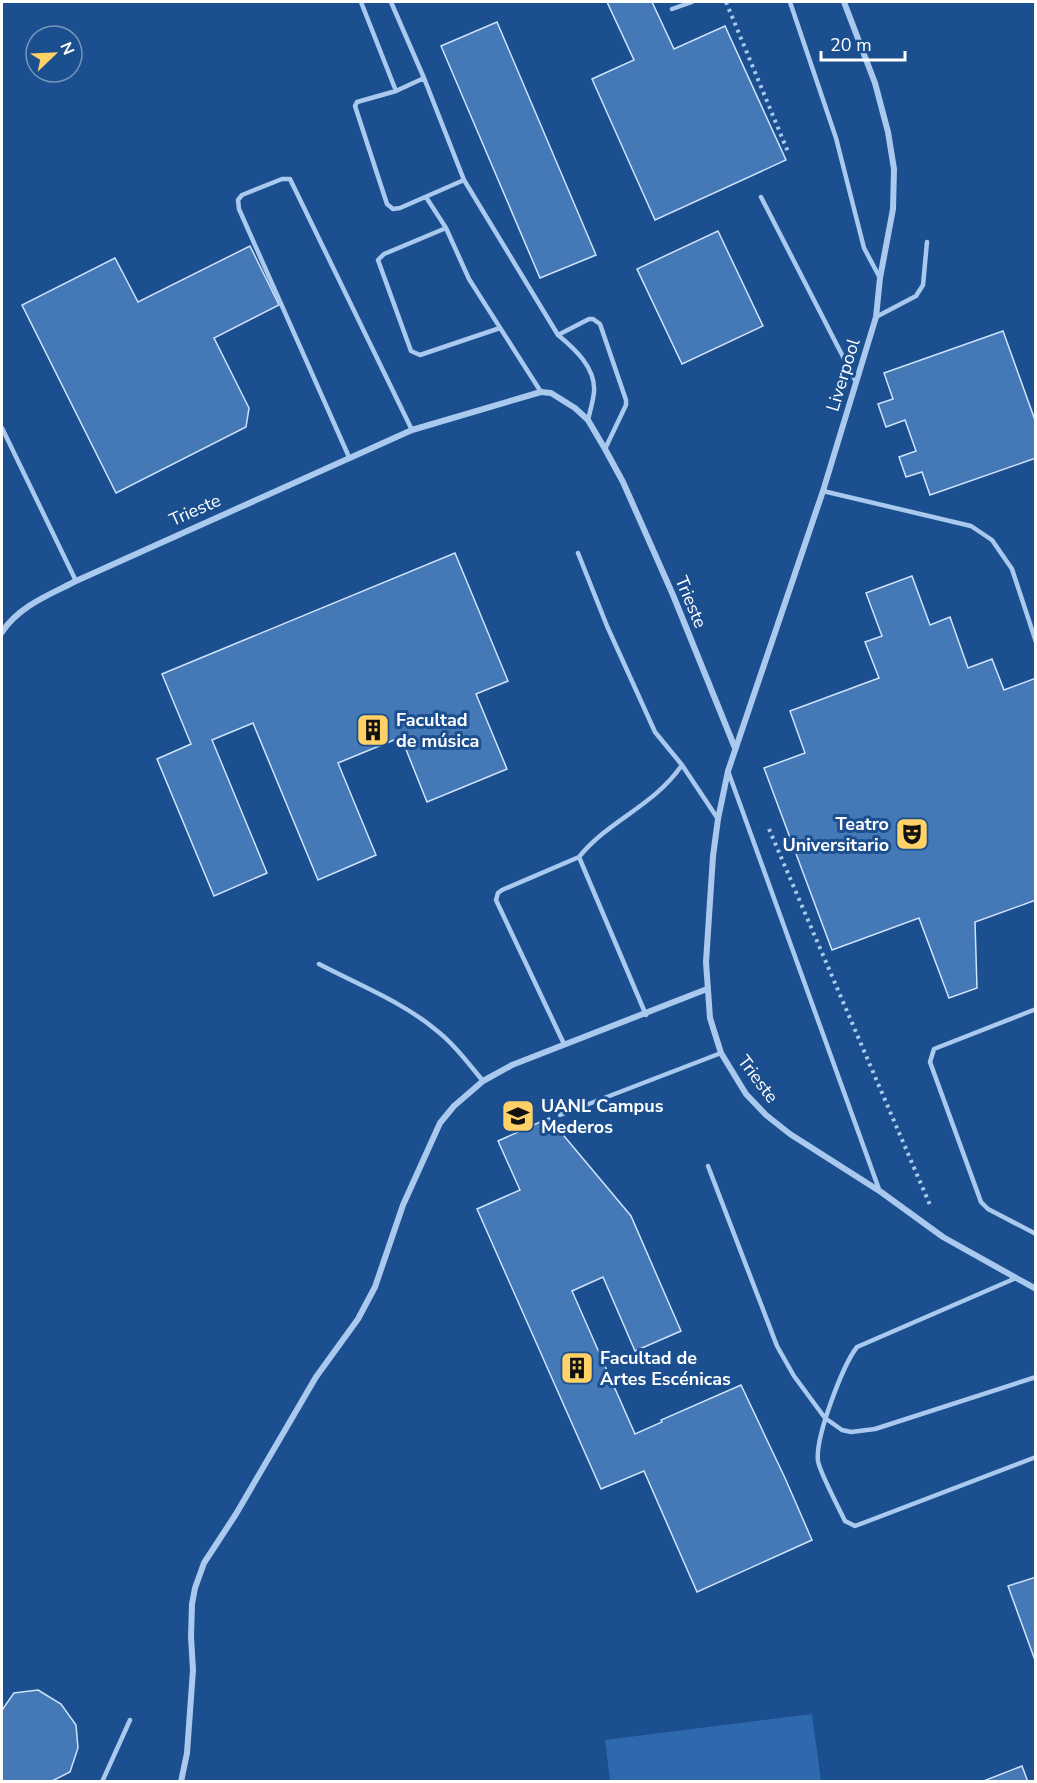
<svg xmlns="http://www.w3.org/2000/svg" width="1037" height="1783" font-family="'Nunito Sans',sans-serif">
<rect width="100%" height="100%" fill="#1b4f8f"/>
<path fill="#2e69ad" d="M812,1714l9,67h-211l-5,-41z"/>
<path fill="#4478b7" stroke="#cfe3fa" stroke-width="1.5" d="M607,2h45l22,47 51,-23 61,134 -131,60 -63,-141 42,-19z
M497,22l99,233 -56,23 -99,-232z
M718,231l45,95 -81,38 -45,-95z
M250,246l29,59 -65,33 35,70 -3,19 -130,66 -94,-188 93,-47 23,44z
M1003,331l33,92v35l-106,37 -8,-23 -16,5 -7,-20 17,-6 -11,-31 -19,7 -8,-23 15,-5 -9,-26z
M455,553l53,128 -32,13 31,75 -80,33 -26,-65 -63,26 38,92 -58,25 -65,-157 -41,17 55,133 -53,23 -57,-137 34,-15 -29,-70z
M912,576l18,49 20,-8 18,51 24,-9 12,31 32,-12v222l-61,22 2,66 -28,10 -30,-80 -87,32 -68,-182 41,-15 -15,-42 89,-33 -14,-36 17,-6 -16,-43z
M549,1118l82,98 50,115 -46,20 -32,-74 -31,14 63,143 27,-12 -1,-2 80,-35 44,93 27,62 -115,52 -53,-121 -43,18 -124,-280 43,-19 -22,-49z
M1036,1577v86l-28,-77z
M38,1690l23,14 15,21 2,23 -8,24 -20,10h-48v-72l12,-17z
M1022,1766l6,16h-47z"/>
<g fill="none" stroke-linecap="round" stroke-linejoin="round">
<path stroke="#a9c9ee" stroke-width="4" stroke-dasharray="3 4.5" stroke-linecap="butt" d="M726,2l62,150
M769,829l161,376"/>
<path stroke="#a9c9ee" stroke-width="4.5" d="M361,2l35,89
M391,2l33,76
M790,2l46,136 28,110 16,30
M672,9l20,-7
M424,78l40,102 -64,28 -7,1 -6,-5 -32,-98 2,-4 39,-11z
M464,180l94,155 31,-16h4l7,5 26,76v5l-21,44
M426,197l20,31 23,51 72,113
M761,197l95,185
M446,228l-62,26 -6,6 33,91 9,4 80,-27
M876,317l40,-21 7,-11 4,-43
M558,335c17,14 38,33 36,57 -1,10 -4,19 -6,28
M2,428l74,153
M349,457l-110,-248 -1,-9 4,-5 40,-16h8l122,251
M823,491l148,35 21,14 20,29 24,73
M578,553l29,73 48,106 27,33 36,54
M728,771l152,421
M579,857c31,-38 74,-50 103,-92
M319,964c38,20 84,38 117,66 18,14 32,33 47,51
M1036,1009l-97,38 -5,2 -4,13 51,140 7,7 48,25
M564,1044l-68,-144 2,-7 4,-3 77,-33 67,158
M560,1115l161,-62
M708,1166l69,180 17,30 31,42 17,12 9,2 24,-3 161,-52
M1016,1278l-159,69c-14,18 -42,90 -39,114 2,12 21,47 27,60l10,5 181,-69
M102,1782l28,-62"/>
<path stroke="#a9c9ee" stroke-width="6" d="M844,2l31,81 13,49 6,37 -1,40 -13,69 -4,39 -53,174 -95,280 -10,48 -5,37 -7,106 4,56 11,35 25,41 20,21 24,19 91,58 62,45 93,52
M2,632c17,-26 47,-37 74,-51l336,-151 129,-38 10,1 24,15 13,12 17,29 18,33 50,113 62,153
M181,1782l6,-29 6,-83 -2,-33 1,-33 3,-16 9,-25 32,-49 80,-137 42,-58 17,-32 28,-82 37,-82 14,-17 29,-25 29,-16 195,-76"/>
</g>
<defs>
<symbol id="building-square" viewBox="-11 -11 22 22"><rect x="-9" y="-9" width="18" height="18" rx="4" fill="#ffd166" stroke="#1b4f8f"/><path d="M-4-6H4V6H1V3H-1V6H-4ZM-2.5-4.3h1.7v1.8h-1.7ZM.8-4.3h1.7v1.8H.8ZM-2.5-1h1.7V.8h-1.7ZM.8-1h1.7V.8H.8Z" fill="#111"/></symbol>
<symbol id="theatre-square" viewBox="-11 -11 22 22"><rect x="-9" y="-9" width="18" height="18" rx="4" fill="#ffd166" stroke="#1b4f8f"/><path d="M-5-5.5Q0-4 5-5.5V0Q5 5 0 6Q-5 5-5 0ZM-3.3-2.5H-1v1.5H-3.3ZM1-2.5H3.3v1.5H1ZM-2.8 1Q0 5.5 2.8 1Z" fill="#111"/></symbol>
<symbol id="university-square" viewBox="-11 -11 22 22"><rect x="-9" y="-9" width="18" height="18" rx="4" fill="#ffd166" stroke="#1b4f8f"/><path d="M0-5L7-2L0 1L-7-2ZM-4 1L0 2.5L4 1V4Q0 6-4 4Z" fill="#111"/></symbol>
</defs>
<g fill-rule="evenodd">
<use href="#building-square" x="354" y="711" width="38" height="38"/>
<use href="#theatre-square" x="893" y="815" width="38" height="38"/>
<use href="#university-square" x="499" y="1097" width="38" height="38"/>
<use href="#building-square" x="558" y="1349" width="38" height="38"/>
</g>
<g text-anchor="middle" stroke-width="6" stroke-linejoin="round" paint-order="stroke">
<g font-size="18" fill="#fff" stroke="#1b4f8f">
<text transform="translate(843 375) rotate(-73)" y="6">Liverpool</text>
<text transform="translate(195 510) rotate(-24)" y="6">Trieste</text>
<text transform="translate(691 602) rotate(67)" y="6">Trieste</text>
<text transform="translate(758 1079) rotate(53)" y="6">Trieste</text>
</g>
<g font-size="18" font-weight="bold" fill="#fff" stroke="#1b4f8f" text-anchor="start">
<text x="396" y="726">Facultad<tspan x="396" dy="21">de música</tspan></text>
<text x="889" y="830" text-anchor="end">Teatro<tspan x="889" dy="21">Universitario</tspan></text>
<text x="541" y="1112">UANL Campus<tspan x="541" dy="21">Mederos</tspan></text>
<text x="600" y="1364">Facultad de<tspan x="600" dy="21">Artes Escénicas</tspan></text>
</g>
</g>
<rect width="1037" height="1783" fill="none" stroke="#ffffff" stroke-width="6"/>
<g transform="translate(54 54) rotate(67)"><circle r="28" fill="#1b4f8f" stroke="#7695bc" stroke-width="1.5"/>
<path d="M0-4.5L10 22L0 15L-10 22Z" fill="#ffd166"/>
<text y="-9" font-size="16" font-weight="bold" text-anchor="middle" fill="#ffffff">N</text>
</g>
<path d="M821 51v9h84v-9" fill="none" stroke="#ffffff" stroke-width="3"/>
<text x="830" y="51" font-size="18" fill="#ffffff" stroke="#1b4f8f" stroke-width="4.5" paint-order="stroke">20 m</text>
</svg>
